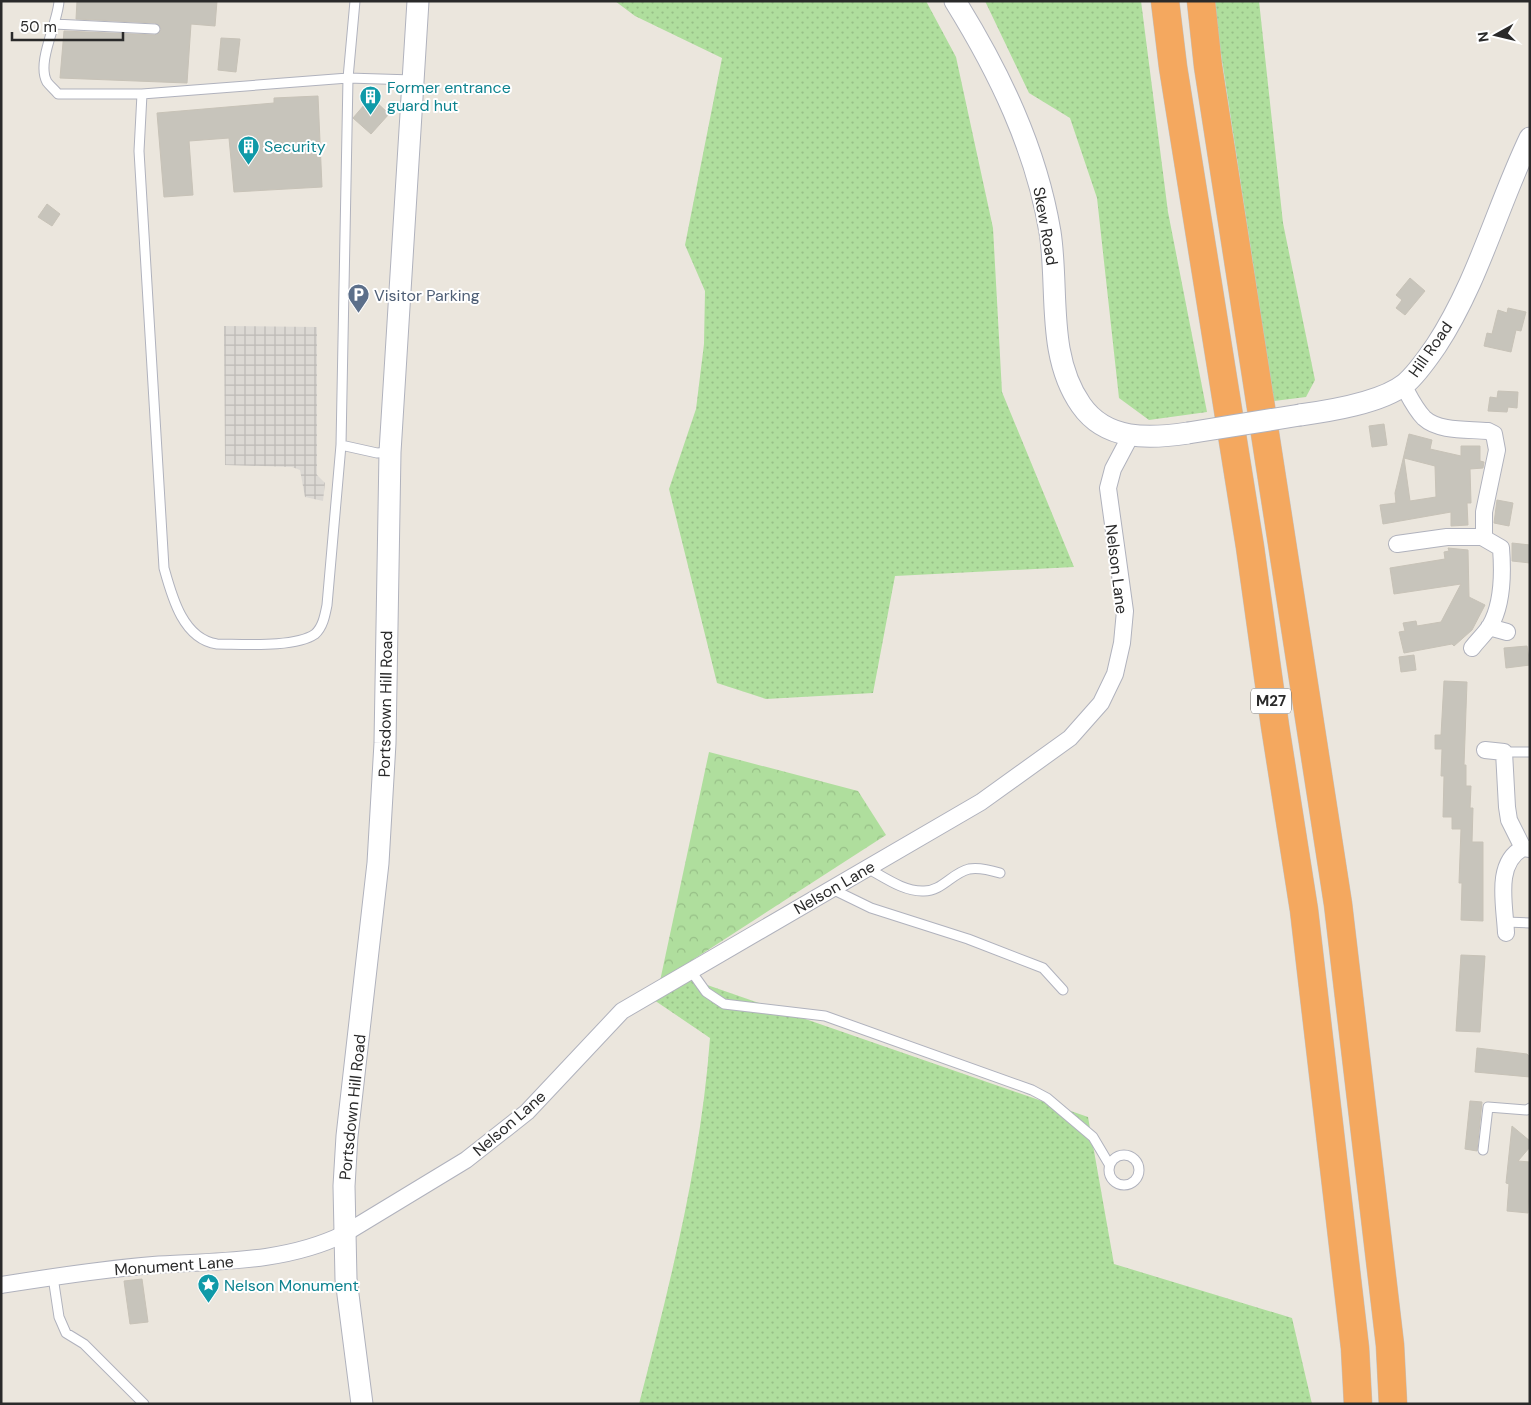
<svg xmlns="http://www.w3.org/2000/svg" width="1531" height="1405" font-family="'DM Sans',sans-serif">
<defs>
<pattern id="grass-dots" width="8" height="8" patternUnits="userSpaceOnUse" patternTransform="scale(1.25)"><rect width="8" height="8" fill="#afde9d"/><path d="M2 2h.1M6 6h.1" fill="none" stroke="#97bf87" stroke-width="1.8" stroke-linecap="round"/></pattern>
<pattern id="forest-crowns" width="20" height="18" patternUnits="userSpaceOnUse" patternTransform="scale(1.25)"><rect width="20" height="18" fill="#afde9d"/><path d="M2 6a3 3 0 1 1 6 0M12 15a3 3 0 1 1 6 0" fill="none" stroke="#97bf87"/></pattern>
<pattern id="plaza-grid" width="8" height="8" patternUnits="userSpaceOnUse" patternTransform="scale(1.25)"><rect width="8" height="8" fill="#dcd9d4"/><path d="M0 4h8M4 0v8" fill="none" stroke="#bdbab6"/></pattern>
</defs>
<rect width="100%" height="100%" fill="#ebe6dd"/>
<path fill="url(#grass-dots)" d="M615,1h311l30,56 37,171 9,164 72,175 -179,9 -22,117 -107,6 -49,-16 -48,-194 27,-80 8,-65 1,-53 -20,-46 37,-187 -87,-42z
M985,1h156l27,211 39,200 -58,8 -30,-22 -22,-200 -27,-80 -41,-25z
M1213,1h46l24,222 32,157 -9,17 -32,4z
M690,979l398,138 26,147 178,54 20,86h-673c31,-120 62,-242 71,-366l-56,-38z"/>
<path fill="url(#forest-crowns)" d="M709,752l149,39 28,44 -226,146z"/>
<path fill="url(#plaza-grid)" d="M224,326l93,1v148l8,8 -2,18 -18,-4 -5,-27 -8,-3 -67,-2z"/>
<path fill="#c7c4bb" stroke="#c7c2b7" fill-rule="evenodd" d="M77,1h140l-2,25 -24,-2 -4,59 -127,-5 4,-47 91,4 6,-5 -1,-4 -5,-3 -79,-4z
M221,38l19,1 -4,33 -18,-2z
M318,96l4,91 -88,5 -5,-54 -40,3 4,54 -29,2 -7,-84 117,-10v-5z
M371,97l18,17 -18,20 -18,-16z
M47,204l13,10 -8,12 -14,-9z
M1410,278l15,13 -20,24 -9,-7 6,-8 -6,-5z
M1508,308l18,4 -5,19 -5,-1 -5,22 -27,-6 3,-13 5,1 6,-24 9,3z
M1498,391l20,1 -1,16 -9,-1 -1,5 -19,-1 2,-14 7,1z
M1384,424l3,21 -15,2 -3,-21z
M1409,434l23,6 -2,9 31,7v-10h19v15l4,1 -1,6 -13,1 1,34h-4l1,22 -17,1v-14l-68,12 -3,-19 16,-2 -1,-10zM1404,458l31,8 1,31 -26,4z
M1497,500l16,3 -4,23 -15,-3z
M1512,543l18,2v18l-18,-2z
M1448,548l20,2 1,47 16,8 -13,25 -18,16 -2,-2 -48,9 -5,-21 6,-1 -2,-8 13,-2 1,5 24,-4 20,-38 -67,10 -4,-26 55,-9 -1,-7 5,-1z
M1527,646l3,19 -24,3 -2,-20z
M1414,655l2,15 -15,2 -2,-15z
M1444,681l23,1 -3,83h2v21h5l-1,22h3l-1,34h11v79l-22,-1 1,-37h-3l2,-54h-9v-12h-9l1,-41h-3l1,-27h-7v-14h6z
M1461,955l24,1 -5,76 -24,-1z
M1477,1048l50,6 3,3v20l-55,-5z
M1470,1101l12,1 -5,49 -12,-2z
M1512,1126l18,15v6l-12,14 12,1 -2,51 -21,-2 2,-27 -3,-1z
M142,1279l6,43 -18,2 -6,-43z"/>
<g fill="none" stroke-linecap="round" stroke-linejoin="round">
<defs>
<path id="service" d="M59,1c-1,22 -23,61 -12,81 3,4 8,8 11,12h84l206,-16 65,2
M355,1l-7,77 -7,367 36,8 13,-1
M54,24l101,5
M142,94l-3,57 25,417c8,29 19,71 53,76 25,0 78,4 98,-10 8,-7 10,-19 12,-29l14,-160
M1504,752h26
M867,868c17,9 37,24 57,23 18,0 28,-18 45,-22 10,-2 21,1 31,4
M832,889l39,19 97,31 75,29 20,22
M1506,922l24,1
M691,971l15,21 18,12 101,12 207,74 15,8 46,39 16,27
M1483,1150l5,-43 39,3 3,-2
M1109 1170a15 15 0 1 1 30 0a15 15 0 1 1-30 0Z
M53,1277l6,40 7,16 18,11 60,60"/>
<path id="minor" d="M1403,385c6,11 12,24 21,33 15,14 45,11 64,13l6,3 3,16 -13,62v26
M1397,544l50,-7h35l19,11c2,25 2,56 -11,78 -5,8 -13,15 -18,22
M1489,627l18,5
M1485,750l19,2 3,55 2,13 14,28 7,1
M1506,933c-1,-27 -12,-70 17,-85
M1,1285c51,-8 101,-16 152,-20 64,-4 132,-2 191,-31l122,-74 61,-48 95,-101 359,-209 89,-64 31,-35 14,-29 7,-31 3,-32 -17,-123 5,-19 18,-34"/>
<path id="tertiary" d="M955,1c44,71 81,147 95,231 9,57 -4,123 31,173 25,36 68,34 107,28
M1300,415c29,-4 81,-12 105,-31 12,-10 22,-25 31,-38 42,-64 61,-139 94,-208
M362,1404l-16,-125 -2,-93 3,-50 31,-273 7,-120 5,-291 28,-451"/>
<path id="motorway" d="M1165,1l8,66 77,480 25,179 29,184 51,438 3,56
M1201,1l7,65 130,838 52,441 3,59"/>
</defs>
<use href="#service" stroke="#b0b2bd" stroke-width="11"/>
<use href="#minor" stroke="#b0b2bd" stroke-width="18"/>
<use href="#tertiary" stroke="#b0b2bd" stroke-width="23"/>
<use href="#motorway" stroke="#c3c3c3" stroke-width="29"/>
<use href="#service" stroke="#fff" stroke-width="9"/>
<use href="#minor" stroke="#fff" stroke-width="16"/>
<use href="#tertiary" stroke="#fff" stroke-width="21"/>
<use href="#motorway" stroke="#f4a85f" stroke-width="28"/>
<defs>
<path id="tertiary-bridge" d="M1188,433l112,-18"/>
</defs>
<use href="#tertiary-bridge" stroke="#b0b2bd" stroke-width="23" stroke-linecap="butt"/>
<use href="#tertiary-bridge" stroke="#fff" stroke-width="21"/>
</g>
<defs>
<symbol id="building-pin" viewBox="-11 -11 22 30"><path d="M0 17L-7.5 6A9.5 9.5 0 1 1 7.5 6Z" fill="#0f9aa8" stroke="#fff"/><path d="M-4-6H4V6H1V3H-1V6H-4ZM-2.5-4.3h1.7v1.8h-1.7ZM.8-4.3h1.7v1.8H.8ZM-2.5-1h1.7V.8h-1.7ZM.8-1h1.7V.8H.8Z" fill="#fff"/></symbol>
<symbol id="parking-pin" viewBox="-11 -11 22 30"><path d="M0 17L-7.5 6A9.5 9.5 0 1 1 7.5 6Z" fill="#5c6f8a" stroke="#fff"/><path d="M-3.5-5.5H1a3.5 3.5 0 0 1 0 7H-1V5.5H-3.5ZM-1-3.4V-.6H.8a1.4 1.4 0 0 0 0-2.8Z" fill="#fff"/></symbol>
<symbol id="sight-pin" viewBox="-11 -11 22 30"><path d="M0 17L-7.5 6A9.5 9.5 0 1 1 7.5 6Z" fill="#0f9aa8" stroke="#fff"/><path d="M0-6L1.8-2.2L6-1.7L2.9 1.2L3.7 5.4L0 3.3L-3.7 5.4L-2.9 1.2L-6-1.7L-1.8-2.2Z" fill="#fff"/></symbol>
</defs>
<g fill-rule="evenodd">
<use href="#building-pin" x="358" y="84" width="25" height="34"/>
<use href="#building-pin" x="236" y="134" width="25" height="34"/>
<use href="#parking-pin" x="346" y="282" width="25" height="34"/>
<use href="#sight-pin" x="196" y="1272" width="25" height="34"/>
</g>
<g text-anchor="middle" stroke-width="4" stroke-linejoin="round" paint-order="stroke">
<rect fill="#fff" stroke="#6a6a6a" stroke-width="1" x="1251" y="688.5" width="40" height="25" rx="4"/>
<g font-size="15" font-weight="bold" fill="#2a2a2a">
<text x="1271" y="706">M27</text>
</g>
<g font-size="16" fill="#0d838f" stroke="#fff" text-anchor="start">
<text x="387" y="93">Former entrance<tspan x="387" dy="18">guard hut</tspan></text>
<text x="264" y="152">Security</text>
<text x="224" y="1291">Nelson Monument</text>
</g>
<g font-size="16" fill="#2a2a2a" stroke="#fff">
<text transform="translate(1046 226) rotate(80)" y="6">Skew Road</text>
<text transform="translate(1430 349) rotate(-55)" y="6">Hill Road</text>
<text transform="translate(1117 569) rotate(83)" y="6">Nelson Lane</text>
<text transform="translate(385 704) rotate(-89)" y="6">Portsdown Hill Road</text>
<text transform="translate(834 887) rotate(-30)" y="6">Nelson Lane</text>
<text transform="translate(352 1107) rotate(-84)" y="6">Portsdown Hill Road</text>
<text transform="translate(509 1123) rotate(-41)" y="6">Nelson Lane</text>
<text transform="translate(174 1265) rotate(-4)" y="6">Monument Lane</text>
</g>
<g font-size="16" fill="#4e5e75" stroke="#fff" text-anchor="start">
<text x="374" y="301">Visitor Parking</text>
</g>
</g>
<rect width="1531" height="1405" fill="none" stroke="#2a2a2a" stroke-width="5"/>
<g transform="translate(1496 35) rotate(262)" stroke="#ffffff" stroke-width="4" paint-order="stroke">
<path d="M0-4L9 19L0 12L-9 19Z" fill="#2a2a2a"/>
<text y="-8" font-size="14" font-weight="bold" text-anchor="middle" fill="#2a2a2a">N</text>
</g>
<path d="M12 32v8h111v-8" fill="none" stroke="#2a2a2a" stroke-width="2.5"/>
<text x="20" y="32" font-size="15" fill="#2a2a2a" stroke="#ffffff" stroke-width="4" paint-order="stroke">50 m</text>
</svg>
